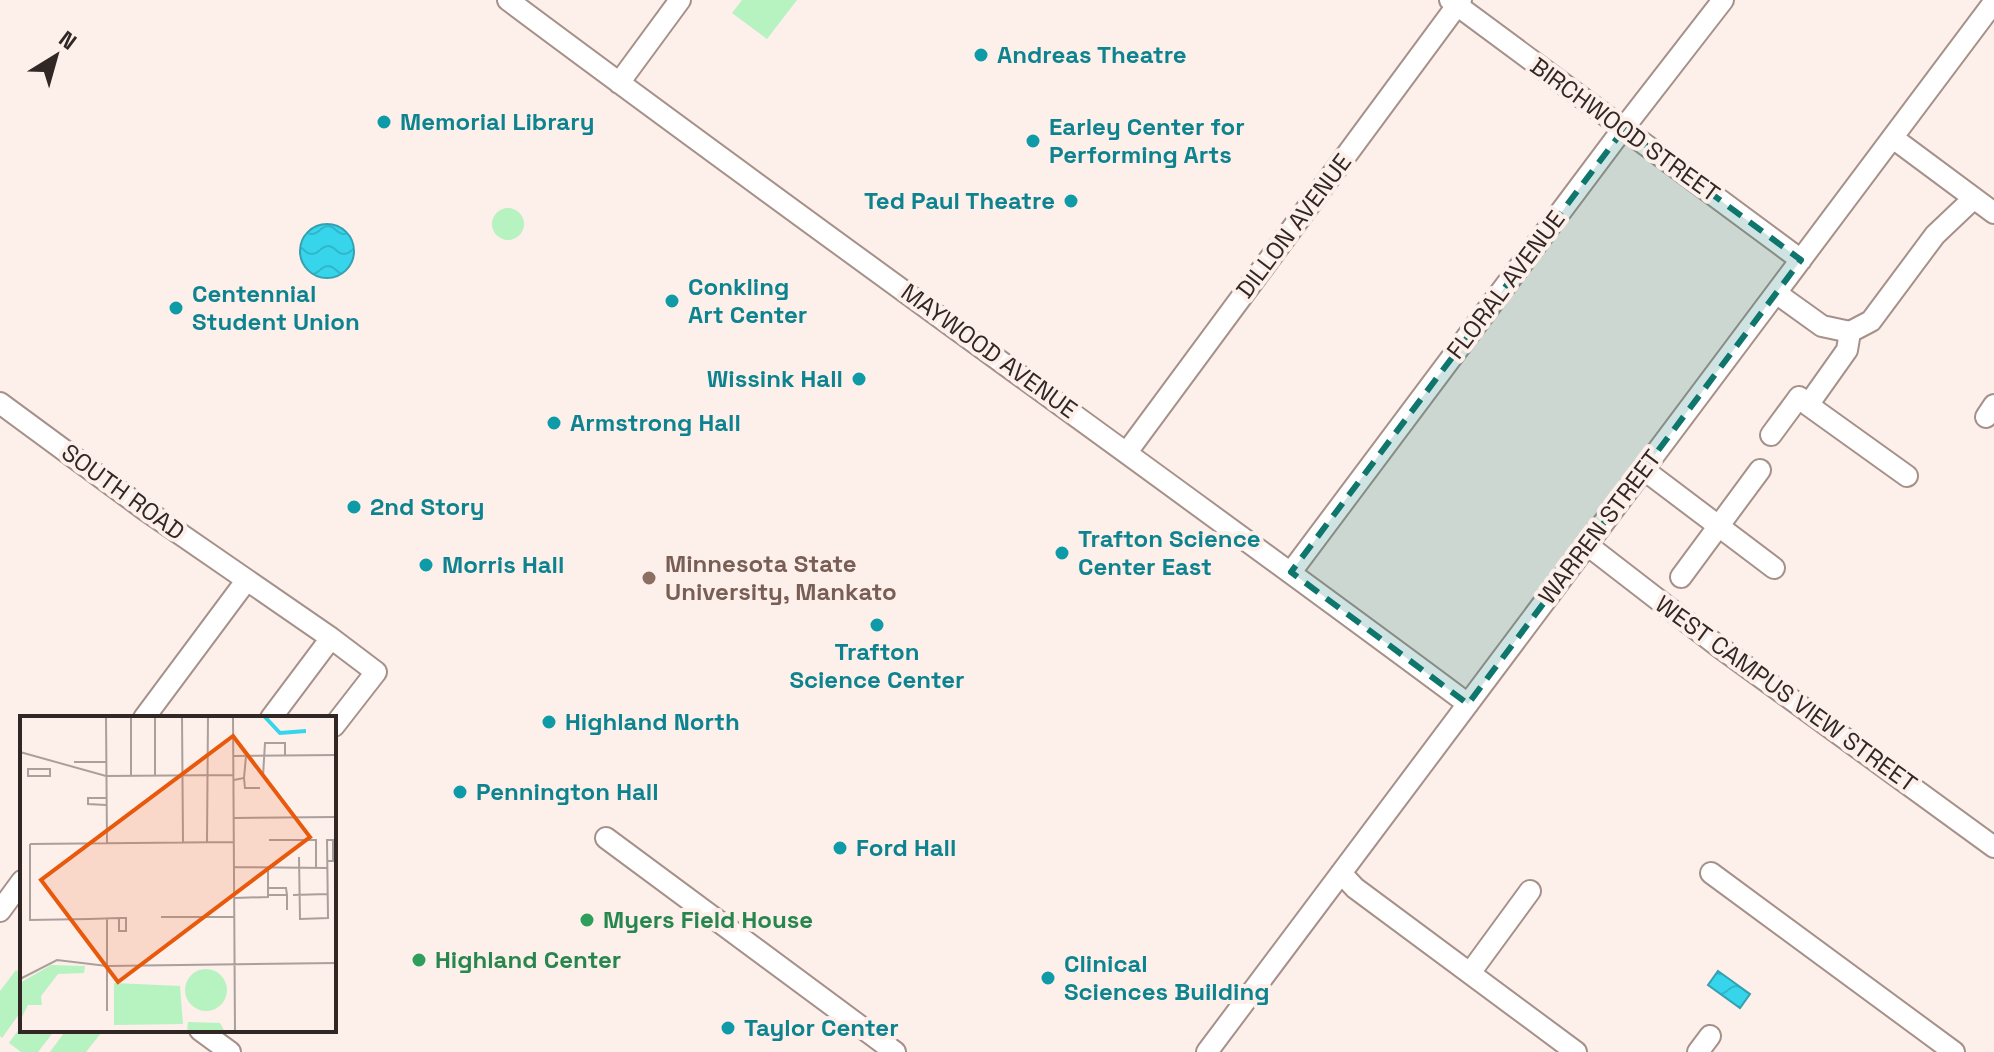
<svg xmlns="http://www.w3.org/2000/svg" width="1994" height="1052" font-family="'Space Grotesk',sans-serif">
<defs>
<pattern id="water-waves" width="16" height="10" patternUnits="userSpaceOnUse" patternTransform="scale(2)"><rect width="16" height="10" fill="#36d5ec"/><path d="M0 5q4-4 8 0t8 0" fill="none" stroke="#30b7ca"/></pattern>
</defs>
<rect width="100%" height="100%" fill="#fdefea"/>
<path fill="#b7f2c1" d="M742,0h55l-30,39 -35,-26z
M492 224a16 16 0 1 1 32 0a16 16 0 1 1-32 0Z
M16,970l6,4v36l-20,28 -2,-2v-45z
M22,1025v5h33l-17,22h-17l-12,-9z
M66,1030h31l4,3 -15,19h-36z"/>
<path fill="url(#water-waves)" stroke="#34a1b1" stroke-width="2" d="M300 251a27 27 0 1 1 54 0a27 27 0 1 1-54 0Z
M1718,971l32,23 -10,14 -32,-23z"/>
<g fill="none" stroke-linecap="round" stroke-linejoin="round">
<defs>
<path id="minor" d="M508,0c318,238 642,467 960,704
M1450,0l351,260
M619,83l61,-83
M1893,138l101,75
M1776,293l46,33 28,6 21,-11 64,-86 39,-37
M1850,332l-3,18 -39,55 99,71
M0,403l144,106 187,129 45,34 -42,54
M1986,417l8,-12
M1771,435l28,-38 9,8
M1127,452l334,-452
M1643,469l131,99
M1586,544l132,102 276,201
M1291,572l325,-434 107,-138
M1681,577l79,-107
M144,718l102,-137
M271,718l60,-80
M606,838l289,214
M1341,873l14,15 221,164
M1711,873l243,179
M0,911l22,-30
M1470,973l60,-82
M200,1030l30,22
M1207,1052l787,-1050
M1698,1052l12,-16"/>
</defs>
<use href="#minor" stroke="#a6918a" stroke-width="24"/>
<use href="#minor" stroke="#fff" stroke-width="20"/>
</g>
<path fill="#0f766e" fill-opacity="0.2" stroke="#0f766e" stroke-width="6" stroke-dasharray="16 10" stroke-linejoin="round" d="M1624,129l177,131 -333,444 -177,-132z"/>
<g fill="#0f9aa8" stroke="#fdefea" stroke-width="3">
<circle cx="981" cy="55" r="8"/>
<circle cx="384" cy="122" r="8"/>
<circle cx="1033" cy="141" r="8"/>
<circle cx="1071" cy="201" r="8"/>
<circle cx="672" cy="301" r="8"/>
<circle cx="176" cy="308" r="8"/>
<circle cx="859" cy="379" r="8"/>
<circle cx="554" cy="423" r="8"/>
<circle cx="354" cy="507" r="8"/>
<circle cx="1062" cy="553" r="8"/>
<circle cx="426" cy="565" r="8"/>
<circle cx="877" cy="625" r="8"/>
<circle cx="549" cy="722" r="8"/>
<circle cx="460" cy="792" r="8"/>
<circle cx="840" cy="848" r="8"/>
<circle cx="1048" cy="978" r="8"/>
<circle cx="728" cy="1028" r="8"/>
</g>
<circle fill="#8d6e63" stroke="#fdefea" stroke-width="3" cx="649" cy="578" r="8"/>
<g fill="#2e9e5b" stroke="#fdefea" stroke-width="3">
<circle cx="587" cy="920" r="8"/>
<circle cx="419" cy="960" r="8"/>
</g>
<g text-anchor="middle" stroke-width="8" stroke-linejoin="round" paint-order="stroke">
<g font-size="24" font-weight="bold" fill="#0d838f" stroke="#fdefea" text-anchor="start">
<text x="997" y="63">Andreas Theatre</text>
<text x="400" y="130">Memorial Library</text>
<text x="1049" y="135">Earley Center for<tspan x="1049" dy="28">Performing Arts</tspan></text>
<text x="1055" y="209" text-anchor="end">Ted Paul Theatre</text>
<text x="688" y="295">Conkling<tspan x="688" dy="28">Art Center</tspan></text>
<text x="192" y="302">Centennial<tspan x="192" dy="28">Student Union</tspan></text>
<text x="843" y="387" text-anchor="end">Wissink Hall</text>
<text x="570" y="431">Armstrong Hall</text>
<text x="370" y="515">2nd Story</text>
<text x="1078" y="547">Trafton Science<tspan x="1078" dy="28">Center East</tspan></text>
<text x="442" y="573">Morris Hall</text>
<text x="877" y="660" text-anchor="middle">Trafton<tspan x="877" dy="28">Science Center</tspan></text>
<text x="565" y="730">Highland North</text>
<text x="476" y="800">Pennington Hall</text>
<text x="856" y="856">Ford Hall</text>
<text x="1064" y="972">Clinical<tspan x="1064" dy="28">Sciences Building</tspan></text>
<text x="744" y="1036">Taylor Center</text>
</g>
<g font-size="24" fill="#312826" stroke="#fdefea">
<text transform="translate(1625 130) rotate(36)" y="8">BIRCHWOOD STREET</text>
<text transform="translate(1294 226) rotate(-53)" y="8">DILLON AVENUE</text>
<text transform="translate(1506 285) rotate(-53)" y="8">FLORAL AVENUE</text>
<text transform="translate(989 351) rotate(36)" y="8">MAYWOOD AVENUE</text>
<text transform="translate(123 492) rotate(36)" y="8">SOUTH ROAD</text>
<text transform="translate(1600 527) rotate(-53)" y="8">WARREN STREET</text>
<text transform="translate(1786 694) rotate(36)" y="8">WEST CAMPUS VIEW STREET</text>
</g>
<g font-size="24" font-weight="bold" fill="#785e54" stroke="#fdefea" text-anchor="start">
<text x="665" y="572">Minnesota State<tspan x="665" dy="28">University, Mankato</tspan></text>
</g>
<g font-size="24" font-weight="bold" fill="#27864d" stroke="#fdefea" text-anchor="start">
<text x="603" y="928">Myers Field House</text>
<text x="435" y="968">Highland Center</text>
</g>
</g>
<g transform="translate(20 716)">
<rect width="316" height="316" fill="#fdefea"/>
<path d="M165 274a21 21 0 1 1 42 0a21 21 0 1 1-42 0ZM94,267l66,3 3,38 -69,1zM168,306l32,1 5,9h-38z" fill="#b7f2c1"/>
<path d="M31,249l34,1 -1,7 -26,1 -17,22 1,9h-14l-8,16v-38z" fill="#b7f2c1"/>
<path fill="none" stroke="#36d5ec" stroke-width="4" d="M244,0l16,17 26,-2"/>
<path fill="none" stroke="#ab9f9c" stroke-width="2" d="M86,0l1,127M111,0v60M162,0l1,126M213,0l2,316M0,36l86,24 128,-1M214,40l102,-1M54,46h32M8,53h22v7h-22zM135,59v-59M243,60l2,-33h20v12M224,62l1,10h15M214,64l10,-2 2,-22M86,82h-18v6l18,1M214,102l102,-1M249,124h47v28M187,126l1,-126M10,128v76l59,-1 30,-1h7v13h-7v-13M10,128l204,-2M279,141l1,62 28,-1 -1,-78h9M308,145h5v-21M214,151l94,1M248,172h18l1,7M249,179h18v15M273,179l35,-1M214,182l34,-1v-30M141,201h73M87,203v92M0,263l37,-19 50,6 229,-3"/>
<path fill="#e8590c" fill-opacity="0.15" stroke="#e8590c" stroke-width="4" d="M213,20l77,101 -192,145 -77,-102z"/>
<rect width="316" height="316" fill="none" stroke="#312826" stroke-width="4"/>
</g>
<g transform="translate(56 56) rotate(37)" stroke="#fdefea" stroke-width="6" paint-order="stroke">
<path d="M0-6L14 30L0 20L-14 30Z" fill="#312826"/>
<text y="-12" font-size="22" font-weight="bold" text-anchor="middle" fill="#312826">N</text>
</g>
</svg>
